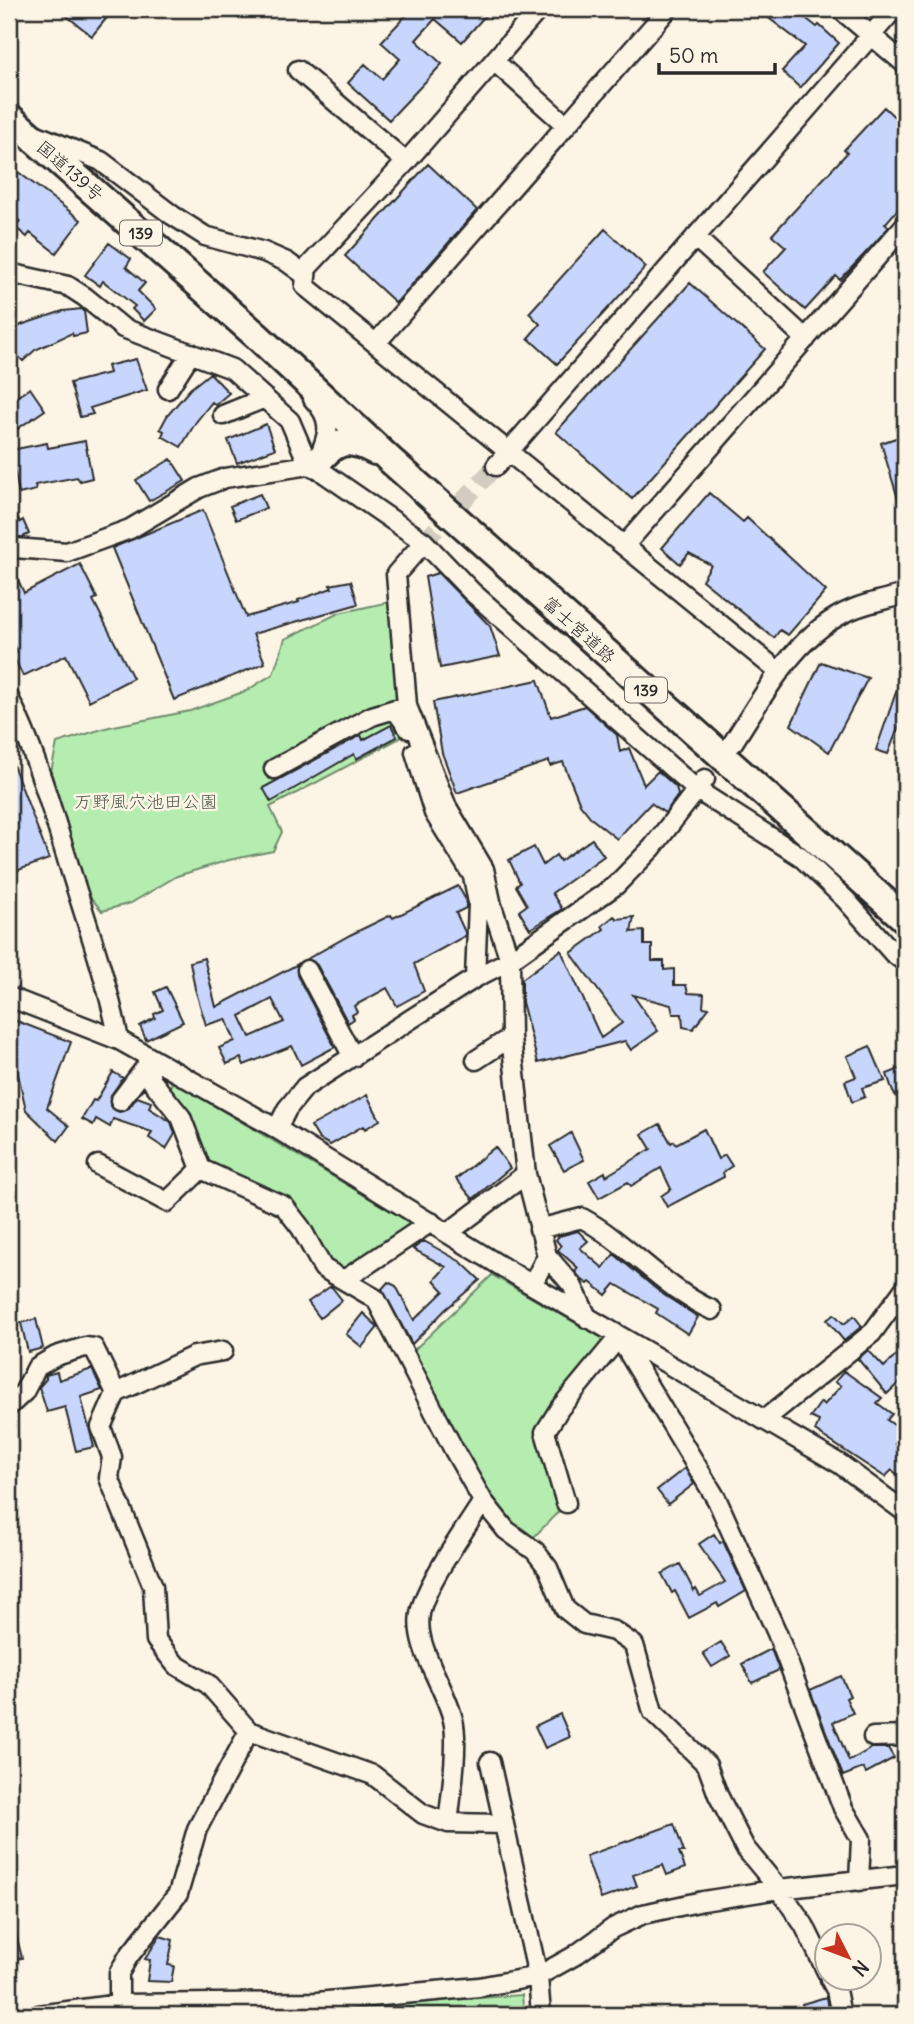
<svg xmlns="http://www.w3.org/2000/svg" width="914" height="2024" font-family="Delius,'Klee One',sans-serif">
<rect width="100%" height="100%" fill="#fcf5e5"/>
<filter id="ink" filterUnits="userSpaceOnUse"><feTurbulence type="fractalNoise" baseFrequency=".0143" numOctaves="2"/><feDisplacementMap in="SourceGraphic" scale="14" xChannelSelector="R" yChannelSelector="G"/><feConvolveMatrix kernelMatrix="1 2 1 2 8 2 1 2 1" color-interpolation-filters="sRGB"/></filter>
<g filter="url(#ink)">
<path fill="#b5edb0" stroke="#708c6e" stroke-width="2" d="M394,601l10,110v25l-134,71 12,25 -9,19 -44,9 -52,16 -46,27 -29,8 -21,-25 -15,-66 -15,-48 6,-29 52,-16 81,-16 56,-20 27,-17 12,-35 54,-26z
M173,1081l231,138 8,8 -66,43 -16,-7 -41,-63 -83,-36 -18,-49 -19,-27z
M492,1275l115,66 -53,62 -18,24 26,81 -31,32 -22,-18 -22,-24 -75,-146z
M522,1995l2,20h-293z"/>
<path fill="#c8d6fd" stroke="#2b2b2b" stroke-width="2" fill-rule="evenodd" d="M58,9h56l-22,27z
M412,9h79l-29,33 -27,-23 -19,21 26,24 -53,56 -41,-37 17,-19 17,15 18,-20 -19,-17z
M757,9h37l23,18 2,-2 20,18 -39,45 -18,-17 23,-25z
M884,107l21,20v74l-20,23 4,3 -17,19 -32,34 -4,-4 -31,34 -42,-38 23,-25 -14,-12 75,-82 -3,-3z
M428,164l49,46 -81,93 -51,-47z
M9,165l72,55 -25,33 -26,-20 -3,4 -12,-10 5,-6 -11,-8z
M605,229l41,38 -89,97 -29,-26 12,-14 -11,-11z
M109,243l22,16 -5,8 19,16 -7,8 18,18 -12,12 -12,-12 3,-3 -32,-25 -3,5 -15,-11z
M690,283l75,66 -133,150 -76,-67z
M82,309l2,2 3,22 -14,3 -1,-3 -37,17 -12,11 -5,-5 -9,10v-31l12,-10 42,-14z
M136,359l11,31 -57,18 3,6 -13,3 -10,-34 39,-10 -2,-7z
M210,373l19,20 -14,12 -3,-3 -16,20 -15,25 -19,-11 2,-5 -4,-2 7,-13 23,-27z
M30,388l15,22 -28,19 -8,-12v-15z
M266,424l9,25 -38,14 -9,-23z
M905,435v77h-3l-21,-69z
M85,441l7,37 -12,3 -3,-4 -42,8 1,5 -17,4 -8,-44 36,-7 1,5z
M171,459l14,22 -36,20 -13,-21z
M709,493l34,29 4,-4 79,73 -38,44 -8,-5 -6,8 -72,-58 9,-15 -22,-12 -9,11 -18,-16z
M260,494l6,14 -30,12 -6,-14z
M9,504l11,18 3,-2 6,14 -6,3h-14z
M203,510l43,107 53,-15 -1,-2 34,-12 -2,-3 21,-4 7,23 -105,30 12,29 -91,37 -62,-152z
M9,560l15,33 56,-29 17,34 -4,2 40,78 -44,23 -23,-46 -43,21 -11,-22 5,-2 -8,-18z
M438,573l52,53 10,30 -60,12 -15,-91z
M821,662l47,16 -39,74 -38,-27z
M903,672l2,1v37l-17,44 -12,-4z
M538,680l13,37 34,-11 32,29 3,17 9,-4 15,37 14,-14 18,16 2,8 -13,18 -14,-10 -34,36 -25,-20 -12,-15 -17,-42 -13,4 -1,-5 -92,32 -15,-40 -9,-51z
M391,725l6,12 -41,22 -2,-5 -83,48 -8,-14 98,-53 2,5z
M9,754l40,105 -33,12 -7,-19z
M592,839l12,17 -52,37 10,16 -32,20 -11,-18 8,-6 -11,-19 4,-3 -11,-23 25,-13 9,18 13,-10 4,6z
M458,886l8,14v8l-10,5 9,19v4l-51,28 10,27 -27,15 -10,-18 -33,18 3,6 -5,3 2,4 -6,4 -31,-58 -10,-6 43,-24 41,-20 2,3z
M614,916l3,3 17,-2 -3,15 13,-1v14h8v16h12v9l10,-1v16h12l2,8 16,1 -1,13 6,1 -16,21 -10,-2 -1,-13h-9l-2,-9 -38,-10 25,36 -27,19 -6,-9 -87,22 -16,-61v-23l39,-29 40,88 21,-15 -51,-70 33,-24 -2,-3z
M204,958l12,49 82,-43 -1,11 38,72 -34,18 -9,-19 -48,19 -3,-7 -14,6 -8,-16 16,-7 -9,-22 -20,6 -11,-36 -5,-27zM272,999l12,23 -34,15 -10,-21z
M166,987l17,35 -37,18 -6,-14 15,-8 -1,-4 9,-4 -8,-18z
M9,1018l62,24 -24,66 22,18 -11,15 -32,-31 -17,-77z
M870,1046l15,35 -23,7 3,9 -13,5 -7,-21 11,-4 -9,-21z
M905,1067v41l-12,-16 -6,-18z
M113,1072l10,6 -12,17 -1,11 9,6 10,-4 8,-11 14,5 -2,6 22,14 4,12 -9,15 -17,-11 3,-6 -39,-13 -3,8 -14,-8 -3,6 -11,-6 11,-19 3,1z
M367,1095l13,25 -15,9 -2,-3 -33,19 -11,-6 -8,-13z
M660,1124l11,19 3,-2 2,3 28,-15 14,30 7,-4 7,11 -9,6 1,5 -57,30 -6,-11 10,-7 -10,-21 -30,18 -3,-4 -29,16 -10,-17 16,-9 1,4 45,-27 -9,-15z
M571,1133l13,27 -20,10 -14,-24z
M495,1147l15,21 -37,31 -17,-20z
M578,1231l10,10 -8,7 23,20 11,-14 47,39 37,24 -10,17 -32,-21 2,-4 -43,-25 -9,11 -16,-13 -2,2 -7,-5 -6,-7 3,-4 -20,-18 3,-4 -5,-6 3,-4z
M424,1241l37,21 19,18 -35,30 -33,34 -30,-55 6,-7 8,4 18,34 30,-29 -10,-11 12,-13 -33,-18z
M331,1286l11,14 -22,18 -12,-16z
M363,1313l15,14 -16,20 -16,-13z
M834,1314l10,10 10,-8 8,10 -18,15 -17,-21z
M36,1319l7,29 -15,4 -7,-29z
M868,1350l16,17 14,-13 7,7v16l-18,17 -29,-35z
M92,1369l10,21 -21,7 13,50 -18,4 -11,-44 -18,5 -8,-25 7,-8v-4l11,-3 2,8z
M844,1371l38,27 -5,5 15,11 -5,6 17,12 -9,12 10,6v31l-13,-11 -7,7 -70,-46 4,-10 -9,-4 11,-15 3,3 17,-19 -6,-4z
M685,1468l9,16 -26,20 -11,-14z
M714,1534l6,9 3,-2 23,50 -27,16 -2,-4 -28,15 -14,-27 -3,2 -10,-19 18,-10 14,27 2,-2 4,7 25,-14 -26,-38z
M721,1642l9,14 -18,11 -9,-14z
M771,1649l8,21 -27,13 -10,-19z
M841,1676l9,20 -4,2 7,15 -20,9 16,39 23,-13h16l6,10 -28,15 -3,-5 -20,8 -33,-86z
M560,1714l10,23 -25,11 -10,-22z
M674,1824l10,28h-5l6,16 -18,7 -4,-10 -30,10 4,11 -36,13 -15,-43z
M13,1922l9,36 -13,2v-37z
M160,1936l13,4 -5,25 6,1 -3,16 -24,-1 3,-21 -5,-1z
M826,1997l3,18h-24l-3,-11z"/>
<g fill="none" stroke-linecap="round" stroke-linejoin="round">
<path stroke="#d2cdc0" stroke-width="18" stroke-dasharray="18 9" stroke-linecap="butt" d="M424,542l72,-76"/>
<defs>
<path id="minor" d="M539,9l-133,153 -99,106 -2,18 474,386
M840,9l65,55
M494,61l72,64
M298,70l108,92
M37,135l64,26 71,54 33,21 59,16 23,10 18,13
M695,237l111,102
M9,273l59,13 17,11 38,31 109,41 58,52 14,33 20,19 100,69 48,50 225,198 103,66 46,44 47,53 12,9
M376,343l292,-334
M168,389l23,-36
M223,415l42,-17
M496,466l398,-457
M624,546l281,-321
M9,549l5,-1 53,4 63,-23 69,-41 26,-10 91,-14c11,-26 20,-42 -3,-65
M9,698c28,56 44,117 63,177 17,55 36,109 47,165
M407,706l40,101 37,62 8,37 18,54 1,77 15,137 21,82 -15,29
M408,717l-12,-143 28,-32
M732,744c32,-49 64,-112 121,-135 17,-7 35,-10 52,-15
M415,752l19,61 39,63 5,27 -3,75
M274,769l98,-53 23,-7 14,20
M307,970l46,87
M9,997l110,43 158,89 255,156 308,179 65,48
M146,1055l5,25 30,37 20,52 83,37 17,22 22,40 53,31 78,151 29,51c-16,26 -59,85 -63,113 -6,34 26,73 33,106 6,23 -2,78 -5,103
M476,1060l35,-23
M120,1101l28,-37
M277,1129l10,-20 18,-22 170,-109 35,-18 106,-75 36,-37 53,-69
M98,1165l69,37 34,-33
M539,1229l43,-11c47,26 81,70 130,92
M448,1233l78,-59
M547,1256l25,29 16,34
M344,1280l87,-58
M223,1351l-29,5 -78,37 -15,34 11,30 -3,21 44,108 3,54 20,25 32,19 41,47
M9,1406l15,-14 13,-25 19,-11 29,-9 9,1 22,45
M764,1420l108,-87 33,-45
M483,1501l23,29 29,21 13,17 17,41 19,15 30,7 20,14 19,67 54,53 11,30 27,53 34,41 25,36 23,47
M566,1503l-21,-71 15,-24 59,-71 98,163 60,133 66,175 18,31 -2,42
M873,1737l32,-1
M490,1762l48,214 3,39
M830,1979l6,11 5,25
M119,2014v-41l9,-16 50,-63 19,-65 52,-98 124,44 50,39 25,9 56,1
M39,2015l80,-11 198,-2 162,-15 59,-11 36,-20 39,-28 30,-14 60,-13 76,-12 126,-14"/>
<path id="highway" d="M9,117l248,219 132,123 516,460
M316,464c19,-24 31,-28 59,-13"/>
</defs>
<use href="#minor" stroke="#2b2b2b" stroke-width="23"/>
<use href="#highway" stroke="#2b2b2b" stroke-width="32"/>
<path stroke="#2b2b2b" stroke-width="2.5" stroke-dasharray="2 5" stroke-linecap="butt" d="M480,2004l1,11
M454,2007v8"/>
<use href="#minor" stroke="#fcf5e5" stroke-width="18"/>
<use href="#highway" stroke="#fcf5e5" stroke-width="26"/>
</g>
</g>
<g text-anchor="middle" stroke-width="5" stroke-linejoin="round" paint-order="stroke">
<g fill="#fcf5e5" stroke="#6a6863" stroke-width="2">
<rect x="120" y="220.5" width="42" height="25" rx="5"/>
<rect x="625" y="677.5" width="42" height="25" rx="5"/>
</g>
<g font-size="16" font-weight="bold" fill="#2b2b2b">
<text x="141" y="239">139</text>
<text x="646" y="696">139</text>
</g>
<g font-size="18" fill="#2b2b2b" stroke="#fcf5e5">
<text transform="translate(70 171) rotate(41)" y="6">国道139号</text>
<text transform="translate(579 630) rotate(42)" y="6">富士宮道路</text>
</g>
<g font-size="18" fill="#4e5c4c" stroke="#fcf5e5">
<text x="146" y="808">万野風穴池田公園</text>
</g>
</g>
<rect width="914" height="2024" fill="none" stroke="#fcf5e5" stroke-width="35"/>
<rect x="18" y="18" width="879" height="1989" fill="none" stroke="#2b2b2b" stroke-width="2.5" filter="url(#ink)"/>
<g transform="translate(848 1957) rotate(132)"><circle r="33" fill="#fcf5e5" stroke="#a8a49b" stroke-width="2"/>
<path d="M0-5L12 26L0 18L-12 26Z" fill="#c8321e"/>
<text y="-10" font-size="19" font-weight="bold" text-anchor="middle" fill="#2b2b2b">N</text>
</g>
<path d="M659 63v10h116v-10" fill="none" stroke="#2b2b2b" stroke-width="3.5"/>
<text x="669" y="63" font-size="21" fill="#2b2b2b" stroke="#fcf5e5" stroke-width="5" paint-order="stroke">50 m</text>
</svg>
